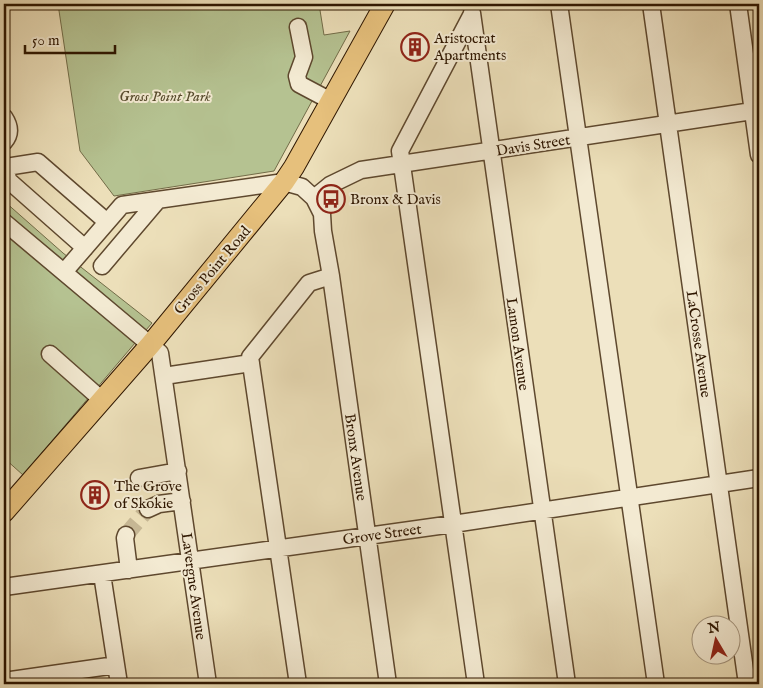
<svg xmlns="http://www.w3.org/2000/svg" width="763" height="688" font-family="'IM FELL English',serif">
<rect width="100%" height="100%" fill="#ecdfb9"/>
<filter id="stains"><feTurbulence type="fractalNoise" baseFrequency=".004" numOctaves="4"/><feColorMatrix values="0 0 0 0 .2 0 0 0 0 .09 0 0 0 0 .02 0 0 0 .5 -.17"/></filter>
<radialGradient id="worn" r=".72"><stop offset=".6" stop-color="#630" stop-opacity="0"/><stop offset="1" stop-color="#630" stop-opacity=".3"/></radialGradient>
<path fill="#b5c291" stroke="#726c48" d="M58,4h261l5,31 26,-4 -76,140 -160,25 -34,-45z
M4,201l59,52 89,70 -129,152 -19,-17z"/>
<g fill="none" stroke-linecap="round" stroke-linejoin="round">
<path stroke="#c6b794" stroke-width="16" stroke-dasharray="16 8" stroke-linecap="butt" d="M126,535l22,-26"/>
<defs>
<path id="minor" d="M559,4l97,680
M651,4l96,680
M738,4l21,151
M472,13l95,671
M472,14l-72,137 76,533
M298,27l6,30 -7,19 2,8 32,17
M4,117c6,9 7,17 0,25
M314,198l16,-13 31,-15 398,-60
M4,222l156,131 48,331
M85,248l-77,-68 -2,-13 32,-5 69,60
M102,266l56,-66
M64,272l58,-67 162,-23 18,5 12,11 8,16 1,17 8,45 57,408
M50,354l52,46
M164,376l87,-13
M139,478l39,-7
M148,509l11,-5 23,-3
M126,535l-1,3 4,32
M102,574l17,110
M4,587l449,-63 306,-46
M4,681l112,-16
M298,684l-48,-327 59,-74 22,-7"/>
<path id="major" d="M4,512l147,-168 133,-162 10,-15 91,-163"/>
</defs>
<use href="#minor" stroke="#5e482e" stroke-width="19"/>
<use href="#major" stroke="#2e1600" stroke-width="22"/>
<use href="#minor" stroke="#f3ead2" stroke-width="16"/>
<use href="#major" stroke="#e6c07c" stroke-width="20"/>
</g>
<defs>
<symbol id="building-ring" viewBox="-11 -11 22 22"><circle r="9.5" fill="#f3ead2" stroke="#8f2418" stroke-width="1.5"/><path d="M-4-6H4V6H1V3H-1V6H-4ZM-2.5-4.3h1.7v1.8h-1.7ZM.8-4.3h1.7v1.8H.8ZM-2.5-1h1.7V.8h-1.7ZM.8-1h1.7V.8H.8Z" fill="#8f2418"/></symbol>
<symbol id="bus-ring" viewBox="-11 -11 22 22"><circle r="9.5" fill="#f3ead2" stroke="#8f2418" stroke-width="1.5"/><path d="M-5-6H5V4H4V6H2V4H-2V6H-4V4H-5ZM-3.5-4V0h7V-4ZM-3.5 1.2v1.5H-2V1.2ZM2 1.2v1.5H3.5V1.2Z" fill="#8f2418"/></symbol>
</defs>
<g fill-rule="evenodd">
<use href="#building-ring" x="399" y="31" width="32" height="32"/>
<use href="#bus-ring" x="315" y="183" width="32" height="32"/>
<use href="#building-ring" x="79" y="479" width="32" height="32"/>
</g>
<g text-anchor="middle" stroke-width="4" stroke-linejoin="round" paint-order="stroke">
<g font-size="15" fill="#2e1600" stroke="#f3ead2" text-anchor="start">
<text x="434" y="43">Aristocrat<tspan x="434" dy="17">Apartments</tspan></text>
<text x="350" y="204">Bronx &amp; Davis</text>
<text x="114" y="491">The Grove<tspan x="114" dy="17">of Skokie</tspan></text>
</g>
<g font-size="15" font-style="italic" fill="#564a2c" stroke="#f3ead2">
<text x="165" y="101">Gross Point Park</text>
</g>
<g font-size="15" fill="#2e1600" stroke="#f3ead2">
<text transform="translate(533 145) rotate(-9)" y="5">Davis Street</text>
<text transform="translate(212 270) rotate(-50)" y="5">Gross Point Road</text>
<text transform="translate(518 344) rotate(82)" y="5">Lamon Avenue</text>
<text transform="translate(699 344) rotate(82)" y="5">LaCrosse Avenue</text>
<text transform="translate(356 457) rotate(82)" y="5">Bronx Avenue</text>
<text transform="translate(382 534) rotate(-8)" y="5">Grove Street</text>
<text transform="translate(194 586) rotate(82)" y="5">Lavergne Avenue</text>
</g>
</g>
<rect width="763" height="688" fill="none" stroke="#ecdfb9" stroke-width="20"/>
<rect x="5" y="5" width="753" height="678" fill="none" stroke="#2e1600" stroke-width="2.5"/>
<rect x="10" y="10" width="743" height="668" fill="none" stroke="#2e1600"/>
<g transform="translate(716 640) rotate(351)"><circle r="24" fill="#f3ead2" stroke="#a4957e"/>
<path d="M0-4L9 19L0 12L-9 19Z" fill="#8f2418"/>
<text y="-8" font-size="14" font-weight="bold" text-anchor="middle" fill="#2e1600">N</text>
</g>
<path d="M25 45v8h90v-8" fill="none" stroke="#2e1600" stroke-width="2.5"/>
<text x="32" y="45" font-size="15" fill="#2e1600" stroke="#f3ead2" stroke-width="4" paint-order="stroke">50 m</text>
<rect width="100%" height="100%" filter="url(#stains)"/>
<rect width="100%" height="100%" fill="url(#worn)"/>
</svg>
